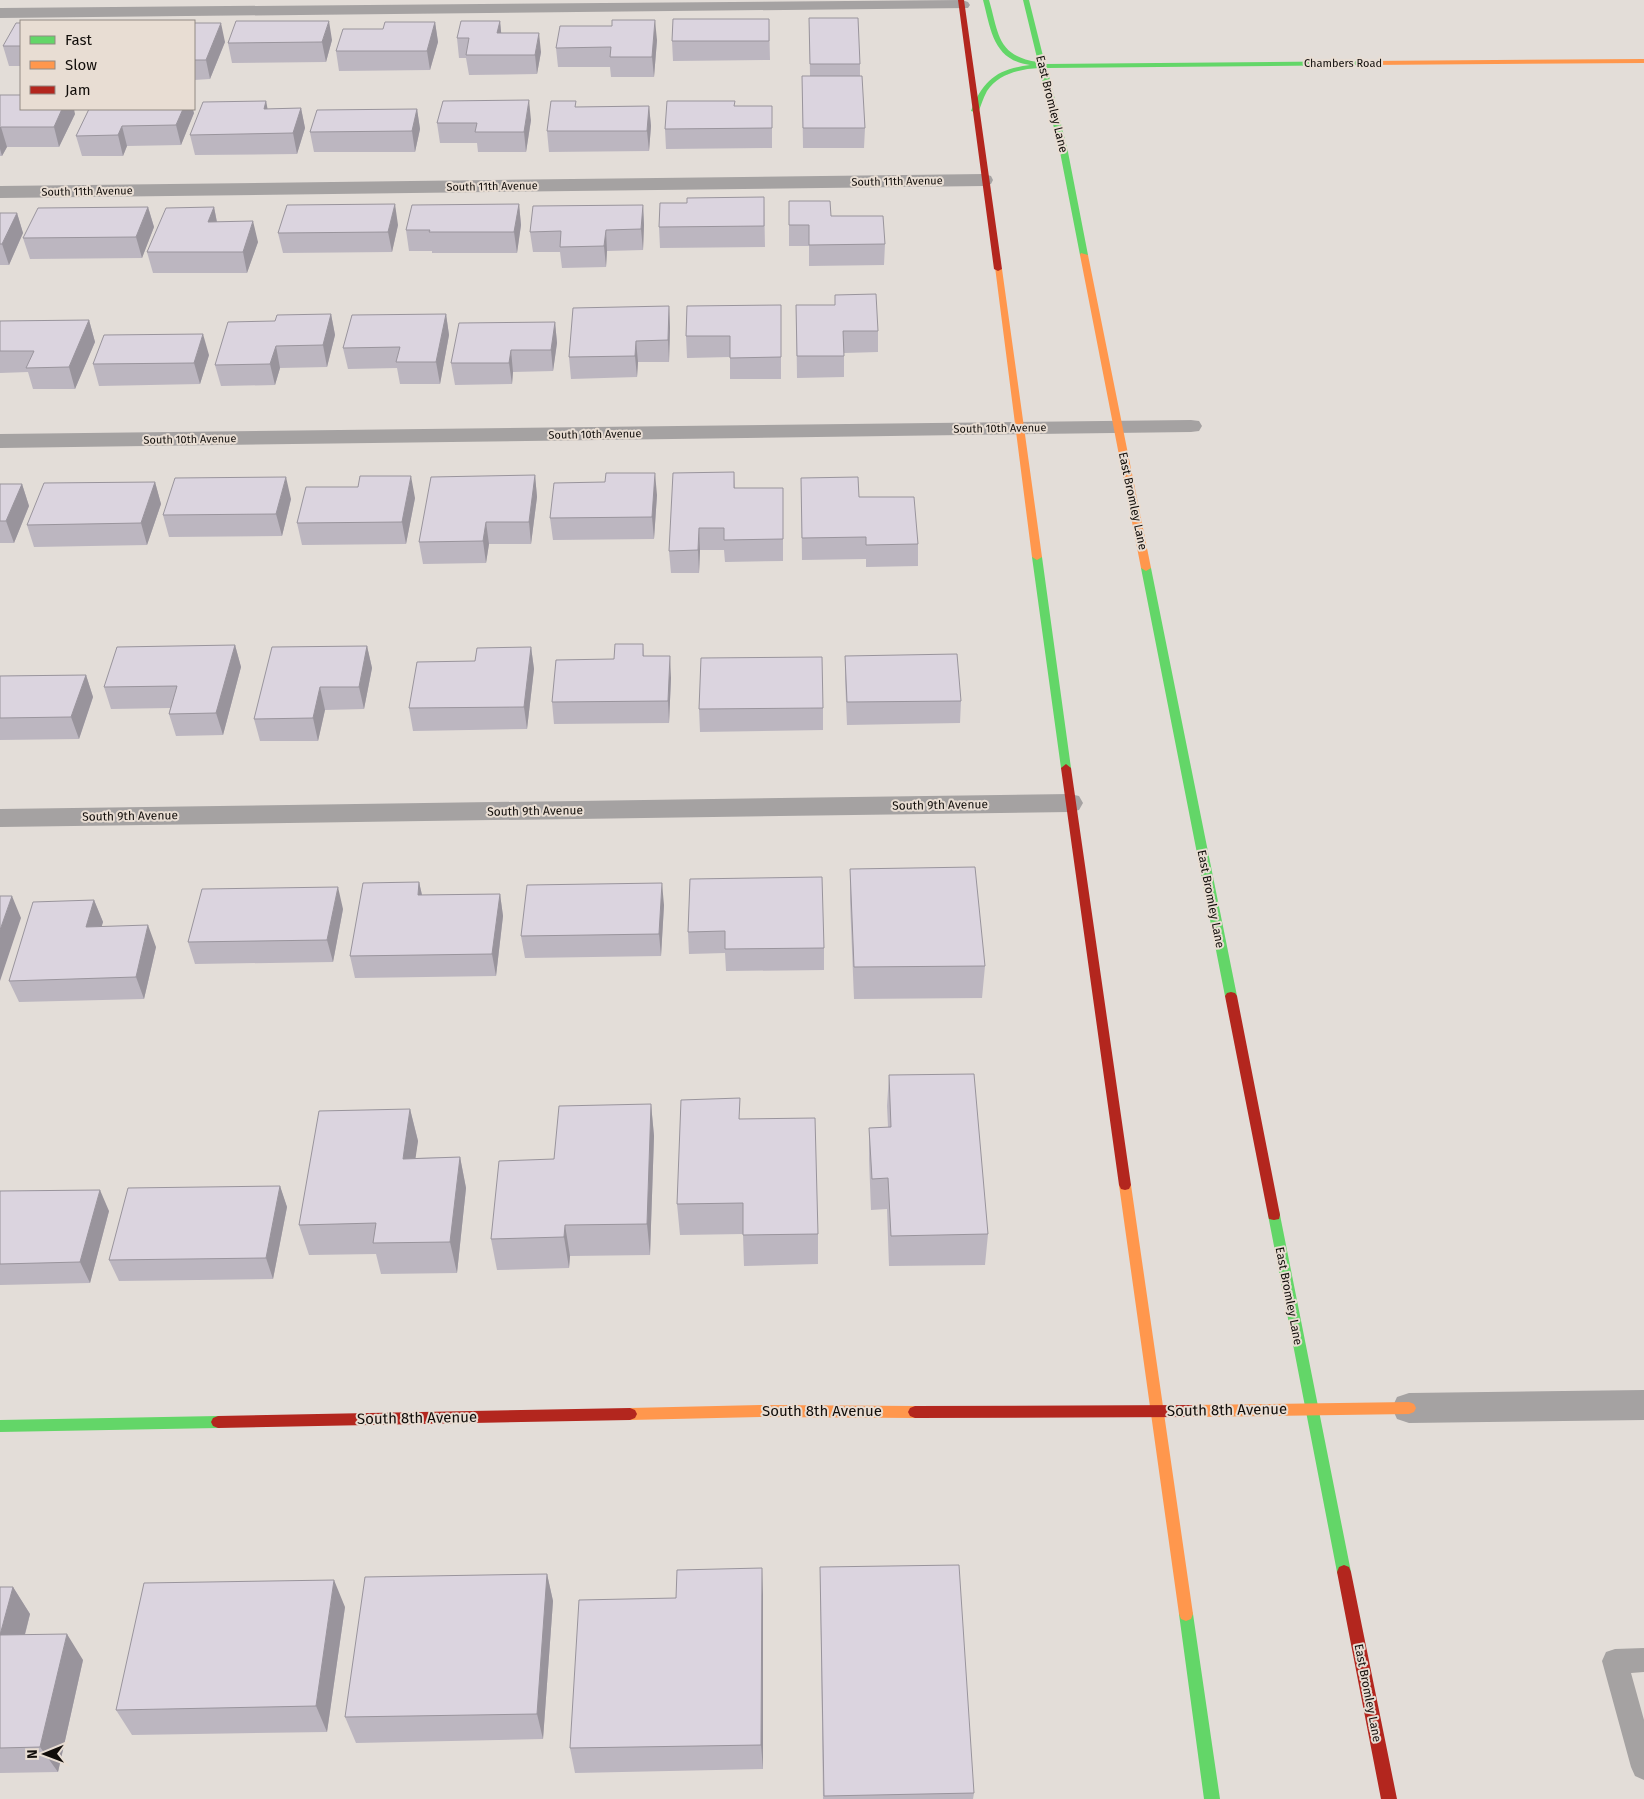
<svg xmlns="http://www.w3.org/2000/svg" width="1644" height="1799" font-family="'Fira Sans',sans-serif">
<rect width="100%" height="100%" fill="#e3ddd8"/>
<g fill="none" stroke-linecap="round" stroke-linejoin="round">
<path fill="#a5a2a2" fill-rule="evenodd" d="M1644,1648v24l-13,1 13,47v60l-9,-4 -4,-9 -29,-106 4,-9 9,-3z"/>
<path fill="#a5a2a2" fill-rule="evenodd" d="M962,0l6,2 2,3 -2,3 -968,10v-10z
M984,174l7,2 2,4 -2,4 -7,2 -984,12v-12z
M1191,420l8,1 3,5 -3,5 -8,1 -1191,16v-14z
M1070,794l9,2 4,7 -4,7 -9,2 -1070,15v-18z
M1644,1390v30l-235,3 -12,-4 -5,-11 5,-11 12,-4z"/>
<path fill="#63d668" fill-rule="evenodd" d="M983,0h6c10,34 8,56 49,62l-15,-62h6l16,64 324,-3 4,2 -4,2 -322,3 21,84 20,103 -4,2 -4,-2 -20,-103 -21,-84c-19,1 -41,6 -52,23 -4,7 -6,15 -9,22l-7,-2c12,-31 26,-42 59,-46 -37,-5 -39,-35 -47,-65z
M1037,554l5,3 29,211 -5,4 -5,-4 -29,-211z
M1146,565l5,3 86,428 -2,3h-8l-2,-3 -84,-428z
M1274,1210l5,1 1,4 71,357 -2,5 -5,2 -5,-2 -2,-5 -69,-357 1,-4z
M218,1416l5,2 2,4 -2,4 -5,2 -218,4v-12z
M1186,1607l5,2 2,5 27,185h-16l-25,-185 2,-5z"/>
<path fill="#ff974d" fill-rule="evenodd" d="M1644,59v4l-275,2 -4,-2 4,-2z
M1081,253l7,2 63,313 -5,3 -5,-3 -61,-313z
M995,267l7,2 40,288 -5,3 -5,-3z
M1125,1180l4,1 2,4 62,429 -2,5 -5,2 -5,-2 -2,-5 -60,-429 2,-4z
M1409,1402l5,2 2,4 -2,4 -5,2 -218,3 -5,-2 -2,-4 2,-4 5,-2z
M760,1405l155,1 5,2 2,4 -2,4 -5,2 -155,-1 -130,3 -5,-2 -2,-4 2,-4 5,-2z"/>
<path fill="#b3261e" fill-rule="evenodd" d="M958,0h6l38,269 -4,2 -4,-2z
M1066,764l5,4 60,417 -2,4 -4,1 -4,-1 -2,-4 -58,-417z
M1231,992l4,1 2,3 43,219 -1,4 -5,1 -5,-1 -1,-4 -43,-219 2,-3z
M1191,1405l5,2 2,4 -2,4 -5,2 -276,1 -5,-2 -2,-4 2,-4 5,-2z
M630,1408l5,2 2,4 -2,4 -5,2 -412,8 -5,-2 -2,-4 2,-4 5,-2z
M1344,1565l5,2 2,5 46,227h-16l-44,-227 2,-5z"/>
</g>
<path fill="#bcb6c0" d="M809,18l51,46v12l5,52 -1,20h-61l-1,-72h8z
M769,19l1,41 -97,1 -1,-20z
M500,21l1,12 40,19 -4,22 -68,1 -3,-17h-7l-2,-20z
M435,22l3,20 -8,28 -91,1 -3,-20 47,-22z
M21,23v43h-12l-6,-20z
M194,23l31,19 -15,37 -16,1z
M332,40l-6,22 -94,1 -4,-20z
M657,40l-3,37h-43l-1,-10h-52l-2,-19z
M0,95l75,19 -16,33h-52l-5,9h-2z
M266,101l1,8 34,-1 4,20 -8,26 -102,1 -5,-20z
M649,106l2,20 -2,25 -100,1 -2,-21 29,-24z
M735,106h37v42l-106,1 -1,-20z
M89,109l105,4 -13,32 -54,1 -4,10h-41l-6,-20z
M417,109l3,20 -5,23h-101l-4,-20z
M531,120l-5,32h-48l-1,-9h-37l-3,-20z
M764,197l1,50 -105,1 -1,-21 28,-24z
M789,201l42,15 54,28 -1,21 -75,1v-20h-20z
M519,204l2,21 -4,28h-85v-2h-23l-3,-21z
M643,205l1,20 -1,25 -36,1 -1,16 -44,1 -2,-16h-27l-3,-20z
M148,207l6,20 -12,31 -112,1 -7,-21z
M214,207l3,15 41,20 -11,31h-94l-6,-21z
M0,213h17l6,20 -14,32h-9z
M398,225l-6,27 -109,1 -5,-20z
M835,295l43,36v21l-34,1v24l-47,1 -1,-73h39z
M781,305v74h-51v-22l-43,1 -1,-22z
M669,306l1,22 -1,34h-31l-1,15 -66,2 -2,-22z
M331,314l4,21 -8,32 -47,1 -5,17 -54,1 -6,-21 60,-44z
M446,314l3,21 -9,49h-40l-3,-16 -49,1 -5,-21z
M89,320l6,22 -20,47h-42l-5,-17 -28,1v-52z
M555,322l2,21 -4,28 -40,1 -1,12 -57,1 -4,-22z
M209,355l-9,29 -101,2 -6,-22z
M734,472l1,16h48v73l-58,1 -1,-12h-24l-1,23h-28l-2,-22z
M535,475l2,22 -6,47h-42l-3,19 -63,1 -4,-22z
M801,478l58,19 59,47v22l-52,1v-8l-64,1z
M155,482l6,22 -14,41 -113,2 -7,-22z
M0,484h22l7,22 -15,37h-14z
M657,495l-3,44 -101,1 -3,-22z
M415,498l-9,46 -104,1 -5,-22z
M291,499l-9,37 -113,1 -6,-22z
M643,644l1,12 27,22 -2,45 -115,1 -2,-22 62,-43z
M235,645l6,22 -18,68 -47,1 -7,-22 1,-6 -59,1 -7,-22z
M367,646l5,22 -8,41 -39,1 -7,31h-58l-6,-22z
M531,647l3,22 -7,60 -114,2 -4,-23z
M845,656l116,45 -1,22 -113,2 -2,-47z
M86,675l7,22 -14,42 -79,1v-64z
M823,708v22l-123,2 -1,-23z
M850,869l135,97 -3,32 -128,1 -4,-98z
M690,879l134,69v22l-98,1 -1,-18 -36,1 -1,-22z
M419,882l3,13 78,-1 3,22 -7,60 -141,2 -5,-22z
M94,900l9,22 -2,5 55,20 -12,52 -125,3 -10,-21z
M664,905l-3,51 -136,2 -4,-22z
M343,909l-10,53 -138,2 -7,-22z
M889,1075l99,159 -3,31 -96,1 -2,-57 -16,1 -2,-51v-31l19,-1 -1,-21z
M651,1104l3,32 -4,119 -80,1 -1,12 -72,2 -6,-31 63,-80z
M410,1109l8,32 -3,17 45,-1 6,31 -9,85 -76,1 -5,-20 -67,1 -10,-30z
M740,1119l78,115v30l-74,2 -1,-32 -63,1 -3,-31z
M280,1186l7,21 -14,72 -154,2 -10,-21z
M0,1191l109,20 -19,72 -90,2z
M820,1567l154,226 -1,6h-150z
M547,1574l6,27 -10,138 -187,4 -11,-26z
M0,1587h13l17,27 -5,21 58,25 -25,112 -58,1z
M763,1595v174l-188,4 -5,-25 106,-150z
M345,1607l-18,125 -195,3 -16,-25z"/>
<path fill="#99949c" d="M655,20l2,20 -3,37 -2,-20z
M329,21l3,19 -6,22 -4,-20z
M500,21l2,20 -5,-8z
M435,22l3,20 -8,28 -3,-19z
M221,23l4,19 -15,37 -4,-19z
M539,33l2,19 -4,22 -2,-19z
M529,100l2,20 -5,32 -2,-20z
M266,101l4,20 -6,-12z
M649,106l2,20 -2,25 -2,-20z
M301,108l4,20 -8,26 -4,-21z
M62,109h12l1,5 -16,33 -5,-20z
M183,109h10l1,4 -13,32 -5,-20z
M417,109l3,20 -5,23 -3,-21z
M122,126l5,20 -4,10 -5,-21z
M1,127l6,20 -5,9 -2,-7v-21z
M395,204l3,21 -6,27 -4,-20z
M519,204l2,21 -4,28 -3,-21z
M643,205l1,20 -1,25 -2,-21z
M148,207l6,20 -12,31 -6,-21z
M214,207l4,21 -10,-6z
M17,213l6,20 -14,32 -7,-21z
M253,221l5,21 -11,31 -4,-21z
M606,230l1,21 -1,16 -2,-21z
M669,306l1,22 -1,34 -1,-22z
M331,314l4,21 -8,32 -4,-22z
M446,314l3,21 -9,49 -4,-22z
M89,320l6,22 -20,47 -6,-22z
M555,322l2,21 -4,28 -2,-21z
M203,334l6,21 -9,29 -6,-21z
M636,341l2,21 -1,15 -2,-21z
M276,346l4,22 -5,17 -5,-21z
M511,350l2,22 -1,12 -3,-21z
M655,473l2,22 -3,44 -2,-22z
M535,475l2,22 -6,47 -2,-22z
M411,476l4,22 -9,46 -4,-22z
M286,477l5,22 -9,37 -6,-22z
M155,482l6,22 -14,41 -6,-22z
M22,484l7,22 -15,37 -8,-22z
M486,522l3,22 -3,19 -3,-22z
M699,528l1,22 -1,23 -1,-23z
M235,645l6,22 -18,68 -7,-22z
M367,646l5,22 -8,41 -5,-22z
M531,647l3,22 -7,60 -3,-22z
M670,656l1,22 -2,45 -1,-22z
M86,675l7,22 -14,42 -8,-22z
M320,687l5,23 -7,31 -5,-23z
M419,882l5,22 -6,-9z
M662,883l2,22 -3,51 -2,-22z
M338,887l5,22 -10,53 -6,-22z
M500,894l3,22 -7,60 -4,-22z
M12,896l9,22 -21,63v-51z
M94,900l9,22 -8,27 -9,-22z
M148,925l8,22 -12,52 -8,-22z
M651,1104l3,32 -4,119 -3,-31z
M410,1109l8,32 -7,49 -8,-31z
M460,1157l6,31 -9,85 -7,-31z
M280,1186l7,21 -14,72 -7,-21z
M100,1190l9,21 -19,72 -10,-21z
M565,1225l5,31 -1,12 -5,-31z
M762,1568l1,27v174l-2,-24z
M547,1574l6,27 -10,138 -6,-25z
M334,1580l11,27 -18,125 -11,-26z
M13,1587l17,27 -12,47 -18,-26z
M67,1634l16,26 -25,112 -18,-25z"/>
<path fill="#dbd4df" stroke="#99949c" d="M809,18h49l2,46h-50z
M673,19h96v22h-97z
M612,20h43l-3,37h-42l1,-10 -55,1 4,-22h52z
M236,21h93l-7,21 -94,1z
M461,21h39l-3,12h42l-4,22h-69l3,-17h-12z
M385,22h50l-8,29h-91l7,-22h40z
M16,23h5v23h-18z
M194,23h27l-15,37h-12z
M802,76h60l3,52h-62z
M0,95h21v14h41l-8,18h-53l-1,1z
M529,100l-5,32h-49l2,-9h-40l6,-22z
M266,101l-2,8 37,-1 -8,25 -103,2 13,-33z
M551,101h25l-1,6 74,-1 -2,25h-100z
M667,101h68l-1,5h38v22l-107,1z
M89,109h94l-7,16 -54,1 -4,9 -42,1z
M417,109l-5,22 -102,1 7,-22z
M764,197v29l-105,1 1,-24h27v-5z
M789,201h41l1,15h52l2,28 -76,1v-20h-20z
M395,204l-7,28 -110,1 9,-28z
M519,204l-5,28h-85l1,-2h-24l6,-25z
M643,205l-2,24 -35,1 -2,16 -44,1 1,-16 -31,1 3,-26z
M148,207l-12,30 -113,1 15,-30z
M214,207l-6,15 45,-1 -10,31h-96l19,-44z
M0,213h17l-15,31h-2z
M876,294l2,37h-35l1,25h-47l-1,-51h39v-10z
M781,305v52l-51,1v-22h-44l1,-30z
M669,306l-1,34 -32,1 -1,15 -66,1 4,-49z
M331,314l-8,31 -47,1 -6,18 -55,1 13,-43 47,-1 2,-6z
M446,314l-10,48h-40l4,-15 -57,1 9,-33z
M89,320l-20,47 -43,1 8,-17h-34v-30z
M555,322l-4,28h-40l-2,13h-58l8,-40z
M203,334l-9,29 -101,1 11,-29z
M734,472v16h49v51l-59,1v-12h-25l-1,22 -29,1 4,-78z
M606,473h49l-3,44 -102,1 4,-35 51,-1z
M535,475l-6,47h-43l-3,19 -64,1 12,-65z
M360,476h51l-9,46 -105,1 9,-36h52z
M286,477l-10,37 -113,1 12,-37z
M858,477l1,20h55l4,47 -52,1v-8l-64,1 -1,-60z
M155,482l-14,41 -114,2 17,-42z
M0,484h22l-16,37h-6z
M615,644h28v12h27l-2,45 -116,1 4,-42 58,-1z
M235,645l-19,68 -47,1 8,-28 -73,1 13,-40z
M367,646l-8,41h-39l-7,31 -59,1 18,-72z
M531,647l-7,60 -115,1 8,-46 58,-1 2,-13z
M957,654l4,47 -114,1 -2,-46z
M822,657l1,51 -124,1 2,-51z
M86,675l-15,42 -71,1v-42z
M975,867l10,99 -131,1 -4,-98z
M822,877l2,71 -99,1v-18l-37,1 2,-53z
M419,882l-1,13 82,-1 -8,60 -142,2 13,-73z
M662,883l-3,51 -138,2 6,-51z
M338,887l-11,53 -139,2 14,-53z
M0,896h12l-12,34z
M94,900l-8,27 62,-2 -12,52 -127,4 24,-79z
M974,1074l14,160 -97,2 -3,-58 -16,1 -3,-51 22,-1 -2,-52z
M740,1098l-1,21 76,-1 3,116 -75,1v-32l-66,1 4,-104z
M651,1104l-4,120 -82,1 -1,12 -73,2 8,-78 55,-2 5,-53z
M410,1109l-7,50 57,-2 -10,85 -77,1 3,-20 -77,2 20,-114z
M280,1186l-14,72 -157,2 19,-72z
M100,1190l-20,72 -80,2v-73z
M959,1565l15,228 -150,3 -4,-229z
M762,1568l-1,177 -191,3 9,-148 97,-2 1,-28z
M547,1574l-10,140 -192,3 20,-140z
M334,1580l-18,126 -200,4 28,-127z
M0,1587h13l-13,48 67,-1 -27,113 -40,1z"/>
<g text-anchor="middle" stroke-width="4" stroke-linejoin="round" paint-order="stroke">
<g font-size="11" fill="#110d0a" stroke="#e8ddd3">
<text x="1343" y="67">Chambers Road</text>
<text transform="translate(897 181) rotate(-1)" y="4">South 11th Avenue</text>
<text transform="translate(492 186) rotate(-1)" y="4">South 11th Avenue</text>
<text transform="translate(87 191) rotate(-1)" y="4">South 11th Avenue</text>
<text transform="translate(1000 428) rotate(-1)" y="4">South 10th Avenue</text>
<text transform="translate(595 434) rotate(-1)" y="4">South 10th Avenue</text>
<text transform="translate(190 439) rotate(-1)" y="4">South 10th Avenue</text>
</g>
<g font-size="12" fill="#110d0a" stroke="#e8ddd3">
<text transform="translate(1052 104) rotate(76)" y="4">East Bromley Lane</text>
<text transform="translate(1133 501) rotate(78)" y="4">East Bromley Lane</text>
<text transform="translate(940 805) rotate(-1)" y="4">South 9th Avenue</text>
<text transform="translate(535 811) rotate(-1)" y="4">South 9th Avenue</text>
<text transform="translate(130 816) rotate(-1)" y="4">South 9th Avenue</text>
<text transform="translate(1211 899) rotate(79)" y="4">East Bromley Lane</text>
<text transform="translate(1289 1296) rotate(79)" y="4">East Bromley Lane</text>
<text transform="translate(1368 1693) rotate(79)" y="4">East Bromley Lane</text>
</g>
<g font-size="15" fill="#110d0a" stroke="#e8ddd3">
<text transform="translate(1227 1410) rotate(-1)" y="5">South 8th Avenue</text>
<text x="822" y="1416">South 8th Avenue</text>
<text transform="translate(417 1418) rotate(-1)" y="5">South 8th Avenue</text>
</g>
</g>
<rect x="20" y="20" width="175" height="90" fill="#e8ddd3" stroke="#928a83"/>
<rect x="30" y="36" width="25" height="8" fill="#63d668" stroke="#928a83"/>
<text x="65" y="45" font-size="15" fill="#110d0a">Fast</text>
<rect x="30" y="61" width="25" height="8" fill="#ff974d" stroke="#928a83"/>
<text x="65" y="70" font-size="15" fill="#110d0a">Slow</text>
<rect x="30" y="86" width="25" height="8" fill="#b3261e" stroke="#928a83"/>
<text x="65" y="95" font-size="15" fill="#110d0a">Jam</text>
<g transform="translate(45 1754) rotate(269)" stroke="#e8ddd3" stroke-width="4" paint-order="stroke">
<path d="M0-4L9 19L0 12L-9 19Z" fill="#110d0a"/>
<text y="-8" font-size="14" font-weight="bold" text-anchor="middle" fill="#110d0a">N</text>
</g>
</svg>
